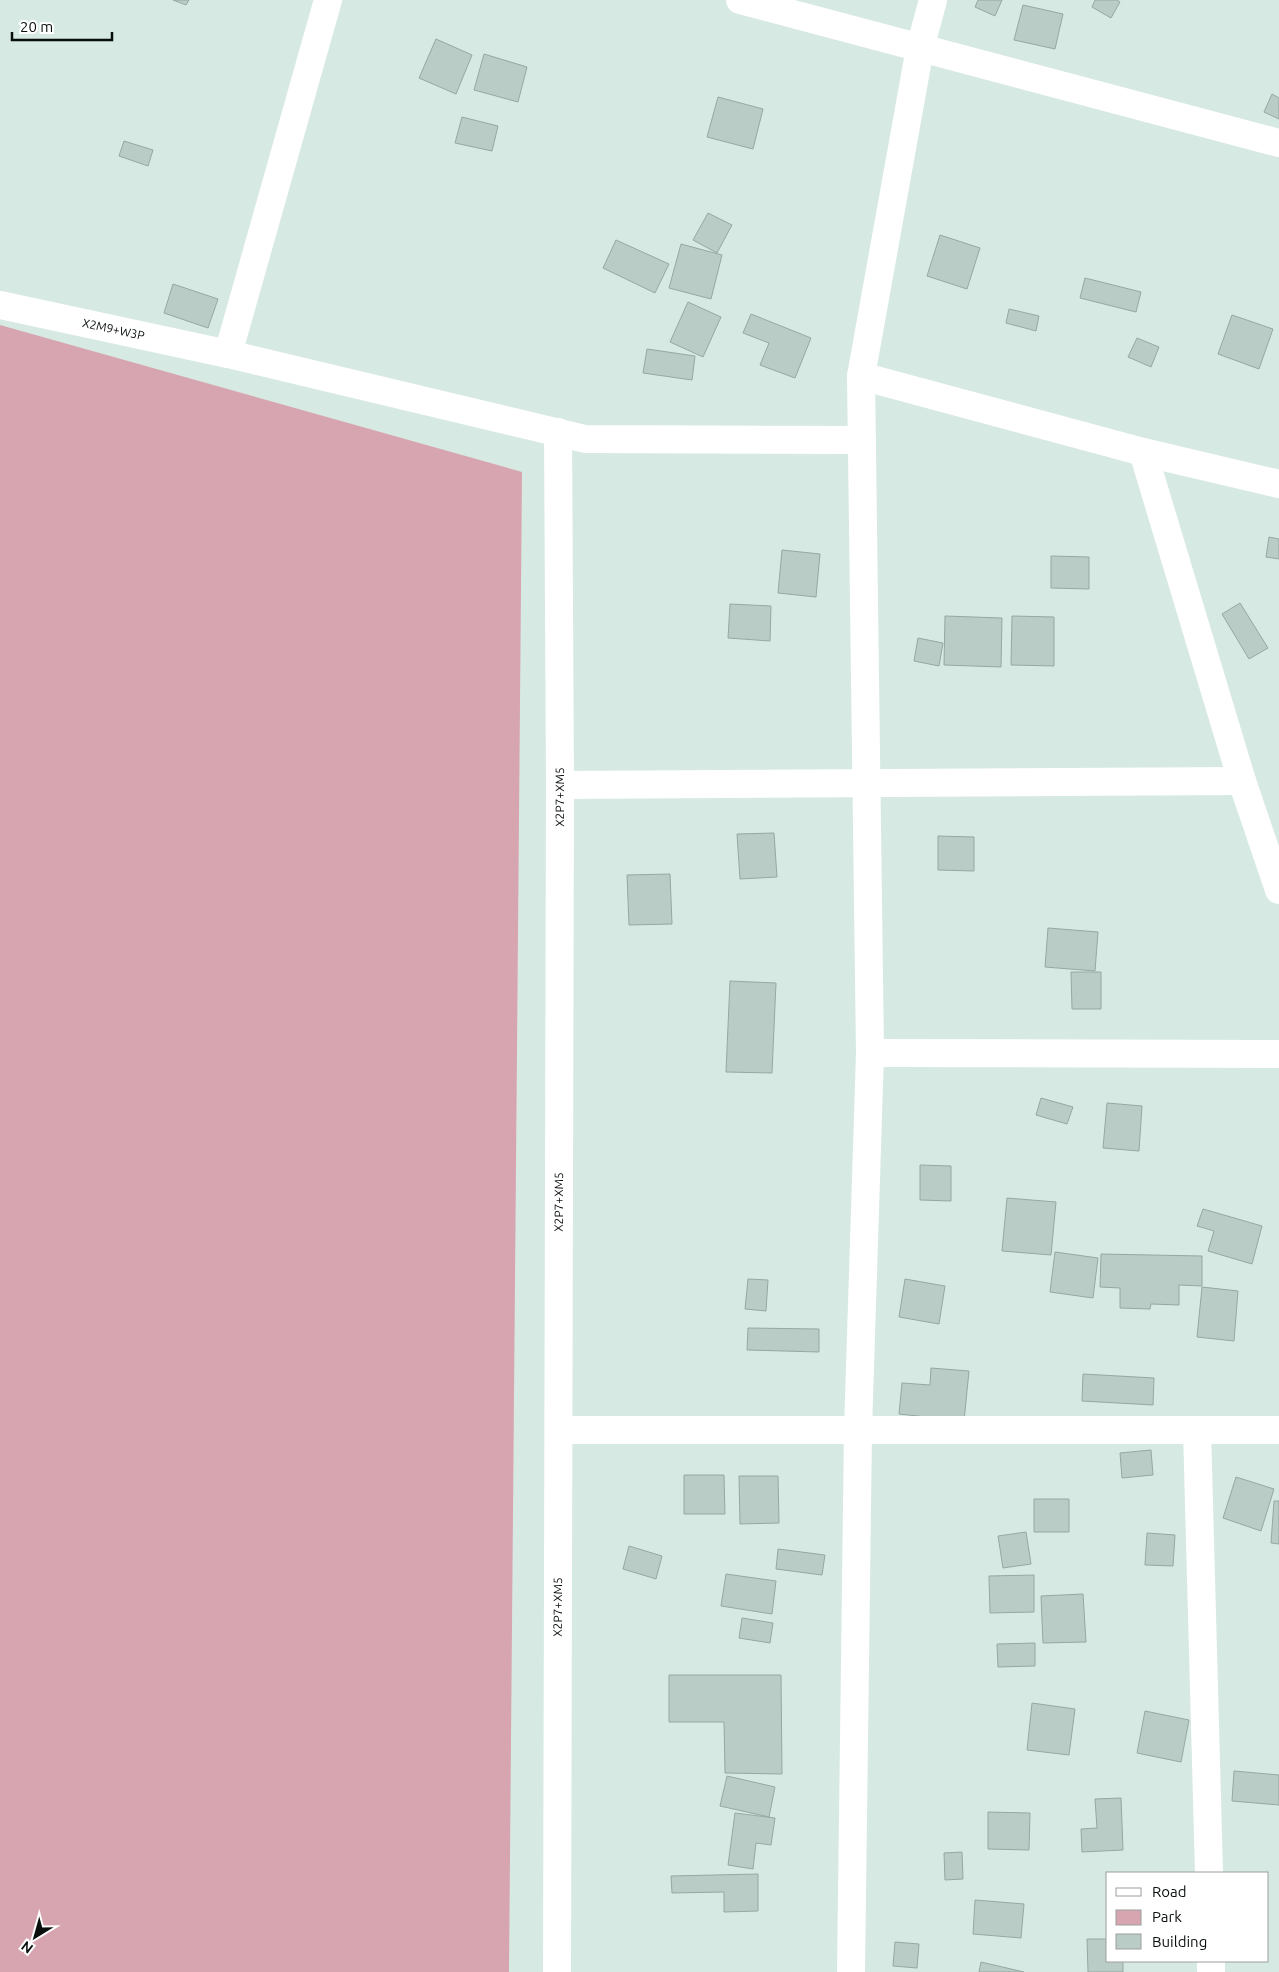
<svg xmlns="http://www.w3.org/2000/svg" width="1279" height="1972" font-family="Ubuntu,sans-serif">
<rect width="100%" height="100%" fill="#d7e9e3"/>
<path fill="#d7a5b0" d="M0,325l522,147 -13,1500h-509z"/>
<path fill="#baccc6" stroke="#97a8a2" d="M173,0h16l-3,5z
M978,0h24l-7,16 -20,-9z
M1095,0h22l3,2 -9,16 -19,-11z
M1023,5l40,9 -8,35 -41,-9z
M436,39l36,16 -16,39 -37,-16z
M484,54l43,13 -9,35 -44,-12z
M1272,94l7,4v21l-15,-7z
M718,97l45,12 -10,40 -46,-12z
M462,117l36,9 -6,25 -37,-8z
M124,141l29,9 -5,16 -29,-10z
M708,213l24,12 -15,28 -24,-13z
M940,235l40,13 -13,41 -40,-13z
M616,240l53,24 -14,29 -52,-25z
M681,244l41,11 -11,44 -42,-11z
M1085,278l56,14 -5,20 -56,-14z
M173,284l45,15 -10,29 -44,-15z
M688,302l33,15 -18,40 -33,-15z
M1009,309l30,7 -3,15 -30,-8z
M751,314l60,24 -16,40 -35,-13 9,-22 -26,-10z
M1232,315l41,14 -14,40 -41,-15z
M1137,338l22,9 -8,20 -23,-10z
M647,349l48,7 -3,24 -49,-7z
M1269,537l10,2v20l-13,-2z
M782,550l38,4 -4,43 -38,-4z
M1051,556l38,1v32l-38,-1z
M1240,603l28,45 -19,11 -27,-45z
M730,604l41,2 -1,35 -42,-3z
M945,616l57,2 -1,49 -57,-2z
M1012,616l42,1v49l-43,-1z
M918,638l25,5 -4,23 -25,-5z
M774,833l3,44 -37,2 -3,-45z
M938,836l36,1v34l-36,-1z
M670,874l2,50 -43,1 -2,-50z
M1048,928l50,4 -3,39 -50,-4z
M1071,972h30v37h-29z
M730,981l46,2 -4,90 -46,-1z
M1041,1098l32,9 -6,17 -31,-9z
M1107,1103l35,3 -3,45 -36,-3z
M920,1165l31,1v35l-31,-1z
M1007,1198l49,4 -5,53 -49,-4z
M1203,1209l59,17 -10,38 -44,-13 6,-20 -17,-5z
M1055,1252l43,6 -5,40 -43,-6z
M1101,1254l101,2v30l-23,-1v20l-28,-1 -1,5 -30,-1v-20l-20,-1z
M748,1279l20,1 -2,31 -21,-2z
M905,1279l40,7 -6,38 -40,-7z
M1202,1287l36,4 -4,50 -37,-4z
M748,1328l71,1v23l-72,-2z
M931,1368l38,3 -5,50 -65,-7 3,-31 28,2z
M1083,1374l71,4 -1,27 -71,-4z
M1151,1450l2,25 -31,3 -2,-25z
M684,1475h40l1,39h-41z
M739,1476h39l1,47 -39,1z
M1236,1477l38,12 -13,42 -38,-13z
M1034,1499h35v33h-35z
M1274,1501h5v43l-8,-1z
M1026,1532l5,32 -28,4 -5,-32z
M1147,1533l28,2 -2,31 -28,-1z
M629,1546l33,10 -6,23 -33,-10z
M778,1549l47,6 -3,20 -46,-6z
M726,1574l50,7 -4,33 -51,-8z
M1034,1575v37l-44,1 -1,-37z
M1083,1594l3,48 -43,1 -2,-47z
M742,1618l31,5 -3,20 -31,-5z
M1035,1643v23l-37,1 -1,-23z
M669,1675h112l1,99 -57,-1 -1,-51h-55z
M1032,1703l43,6 -6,46 -42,-5z
M1145,1711l44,9 -8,42 -44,-9z
M1234,1771l45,4v30l-47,-4z
M727,1776l48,11 -6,30 -49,-11z
M1121,1798l2,52 -41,2 -1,-23 16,-1 -2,-29z
M988,1812l42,1 -1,37 -41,-1z
M735,1813l40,5 -4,27 -15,-2 -3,26 -25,-4z
M962,1852l1,27 -18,1 -1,-27z
M758,1874v37l-34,1v-20l-52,1 -1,-17z
M975,1900l49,4 -3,34 -48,-4z
M1087,1939h21v22h15v11h-35z
M895,1942l24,2 -2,24 -24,-2z
M981,1962l43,10h-45z"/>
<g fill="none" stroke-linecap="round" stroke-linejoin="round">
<g stroke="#fff" stroke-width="28">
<path d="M328,0l-100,354 357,85 277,1"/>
<path d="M740,0l539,143"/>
<path id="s1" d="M0,305l228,49"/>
<path d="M861,376l282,76 136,32"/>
<path d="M1143,452l99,329 37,109"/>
<path d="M560,785l682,-4"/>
<path d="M870,1053l409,1"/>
<path d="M560,1430h719"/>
<path d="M1197,1430l12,443"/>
<path d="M1211,1961v11"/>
<path id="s2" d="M557,1972l3,-1187 -2,-353"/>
<path d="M851,1972l7,-542 12,-377 -9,-677 59,-328 13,-48"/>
</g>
</g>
<g text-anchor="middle" stroke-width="4.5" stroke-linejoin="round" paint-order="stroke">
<g font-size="12" fill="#080e0c" stroke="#fff">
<text dy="4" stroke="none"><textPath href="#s1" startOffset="116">X2M9+W3P</textPath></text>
<text dy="4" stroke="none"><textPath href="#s2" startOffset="1175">X2P7+XM5</textPath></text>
<text dy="4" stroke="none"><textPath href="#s2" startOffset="770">X2P7+XM5</textPath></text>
<text dy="4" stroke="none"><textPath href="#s2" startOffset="365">X2P7+XM5</textPath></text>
</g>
</g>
<rect x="1106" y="1872" width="162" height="90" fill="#ffffff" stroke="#9c9f9e"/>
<rect x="1116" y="1888" width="25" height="8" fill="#ffffff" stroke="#9c9f9e"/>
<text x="1152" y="1897" font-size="15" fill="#080e0c">Road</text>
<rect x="1116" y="1910" width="25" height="15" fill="#d7a5b0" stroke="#9c9f9e"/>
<text x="1152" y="1922" font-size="15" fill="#080e0c">Park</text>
<rect x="1116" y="1934" width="25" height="15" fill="#baccc6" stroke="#9c9f9e"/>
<text x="1152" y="1947" font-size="15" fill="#080e0c">Building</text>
<g transform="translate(35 1937) rotate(217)" stroke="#ffffff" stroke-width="4" paint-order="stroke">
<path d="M0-4L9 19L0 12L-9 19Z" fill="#080e0c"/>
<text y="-8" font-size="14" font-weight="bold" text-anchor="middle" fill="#080e0c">N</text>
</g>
<path d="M12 32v8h100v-8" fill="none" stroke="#080e0c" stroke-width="2.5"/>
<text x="20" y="32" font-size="15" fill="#080e0c" stroke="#ffffff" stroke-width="4" paint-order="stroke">20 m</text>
</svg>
